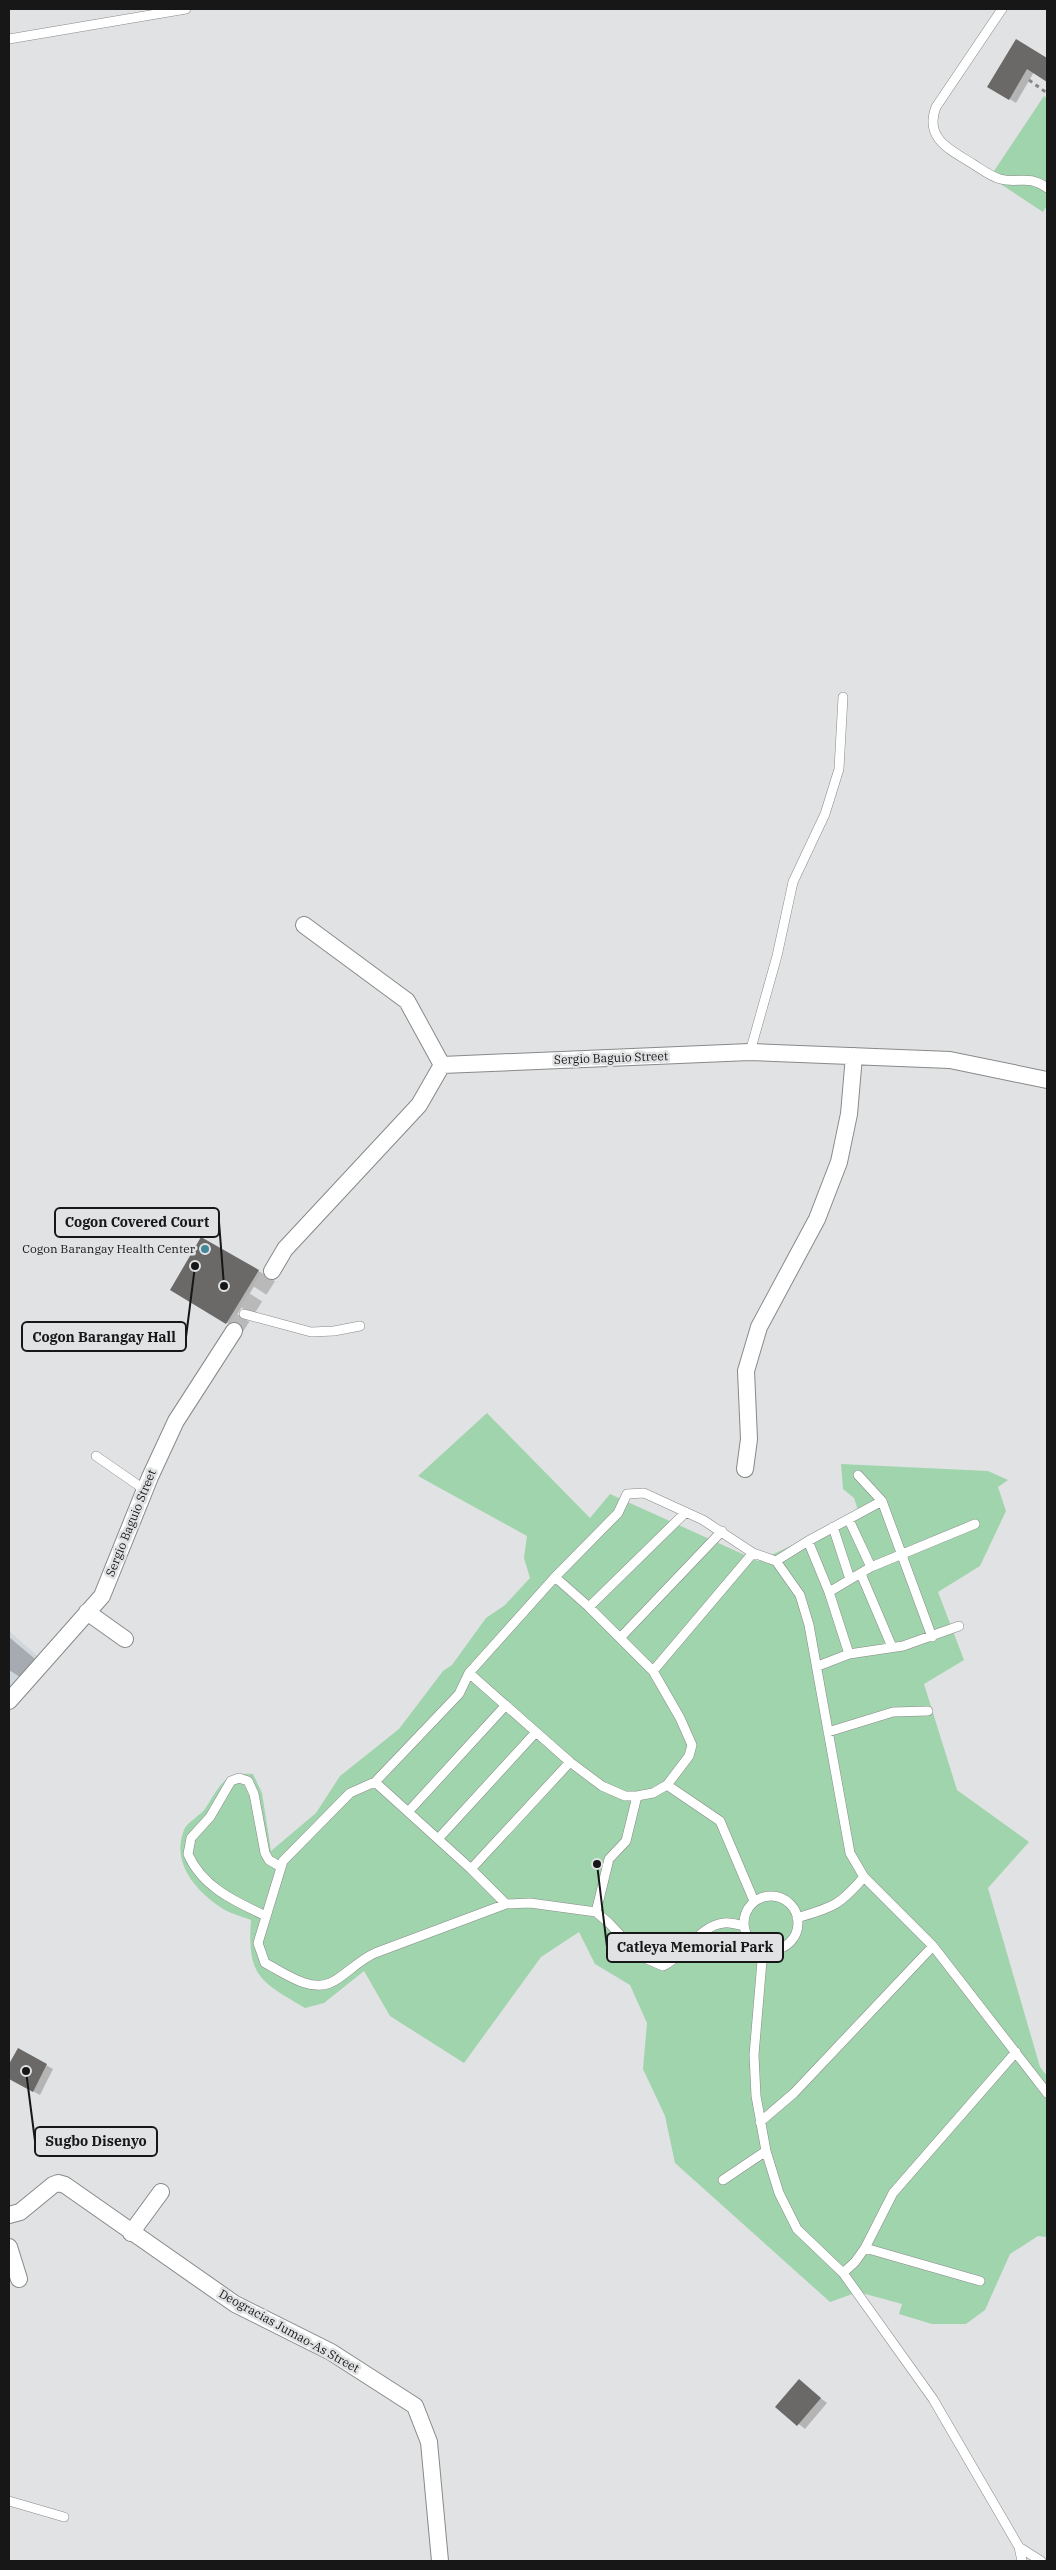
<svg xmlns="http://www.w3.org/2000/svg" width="1056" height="2570" font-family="'IBM Plex Serif',serif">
<rect width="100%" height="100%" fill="#e1e2e3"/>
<path fill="#cfd6dc" d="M9,1631l31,27 -31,36z"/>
<path fill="#a0d4ad" d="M1044,96l3,3v106l-4,7 -53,-35z
M487,1413l103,105 20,-24 148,67 91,-42 9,-9 -4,-12 -11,-9 -2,-25 147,7 20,9 -10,7 8,24 -26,55 -42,26 26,68 -40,24 33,106 72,52 -41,46 52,179 7,9v161l-9,-1 -28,18 -25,56 -19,14h-34l-33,-10 3,-10 -44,-12 -28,10 -155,-139 -10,-47 -22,-47 4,-46 -17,-38 -35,-21 -16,-32 -38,25 -77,106 -74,-47 -26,-45 -40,32 -19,5c-45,-27 -58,-31 -54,-88 -10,-4 -23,-7 -31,-13 -25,-17 -49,-45 -36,-77 3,-8 16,-14 21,-21 15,-23 18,-37 48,-35l9,19 9,58 45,-38 24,-37 59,-47 44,-58 9,-6 34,-47 19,-13 25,-27 -6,-20 3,-22 -109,-60z"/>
<path fill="#0003" d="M1016,41l31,18v22l-13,-9 -18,31 -27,-17z
M201,1239l61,34 -31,52 -59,-35z
M9,1637l26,22 -15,18 -11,-7z
M18,2050l35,19 -13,26 -31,-17v-11z
M799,2381l28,22 -22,26 -28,-22z"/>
<path fill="#6a6968" d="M1016,39l31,19v24l-20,-13 -18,31 -22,-13z
M201,1237l58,33 -33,54 -56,-34z
M18,2048l29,16 -14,28 -24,-13v-15z
M799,2379l22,19 -24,28 -22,-19z"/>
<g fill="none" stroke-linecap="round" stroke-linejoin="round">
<path stroke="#b9b9ba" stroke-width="16" stroke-dasharray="16 8" stroke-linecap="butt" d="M234,1331l38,-60"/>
<defs>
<path id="lane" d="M1002,9l-66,98c-12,31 13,42 37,57 8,5 17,12 27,15 19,5 28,-5 47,9
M9,39l177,-30
M750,1052l27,-96 16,-74 32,-68 14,-45 4,-72
M244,1314l67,18 23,-1 26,-5
M96,1456l49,34
M858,1475l24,26 50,136
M849,1520l22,47
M833,1527l17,52
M808,1541l21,51 20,62
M776,1561l32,-20 74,-40
M861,1574l31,73
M829,1592l42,-25 104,-43
M589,1607l96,-94
M620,1638l102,-107
M818,1666l31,-12 54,-8 56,-20
M653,1671l100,-118
M469,1673l101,89 32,24 23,10h12l16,-3 14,-8 22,-29 3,-11 -12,-27 -27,-47 -64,-64 -34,-30
M828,1732l65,-20 35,-1
M375,1782l96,87 35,35
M667,1785l53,36 34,80
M408,1812l98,-107
M438,1839l98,-107
M471,1869l99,-107
M744 1923a27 27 0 1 1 54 0a27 27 0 1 1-54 0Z
M596,1912l13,-53 17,-18 11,-45
M266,1916c-30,-14 -64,-29 -78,-62l3,-16 19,-21 21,-36 8,-3 9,3 6,13 11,59 4,7 12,7
M797,1918c36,-11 42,-12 67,-41
M744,1926c-6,-1 -14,-4 -20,-3 -26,3 -39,33 -61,43l-23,-10 -31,-33 -13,-11 -66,-9 -24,1 -131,49c-18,8 -32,25 -45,30 -21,9 -47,-11 -65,-20l-7,-20 25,-82 67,-68 25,-11 84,-88 10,-21 86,-96 63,-64 9,-19 17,-1 59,27 50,33 23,8 24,34 9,30 41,228 14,24 69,69 114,147
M763,1949l-9,106 2,41 10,55 13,42 18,36 46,44 90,126 86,148 3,14
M760,2122l34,-29 139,-147
M723,2180l43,-29
M865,2248l115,33
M843,2273l12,-11 10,-14 28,-55 123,-141
M9,2501l55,16
M1019,2547l22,14"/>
<path id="street" d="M304,925l103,76 35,64
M442,1065l308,-13 200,8 97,20
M272,1271l13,-22 134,-144 23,-40
M745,1469l4,-30 -3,-68 13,-44 58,-108 22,-57 10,-48 5,-58
M87,1612l38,27
M9,1701l93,-105 48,-119 26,-56 58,-90
M9,2215l11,-3 33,-27 5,-2 7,2 170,119 96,48 84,54 14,36 11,119
M131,2233l30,-41
M9,2247l10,32"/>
</defs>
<use href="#lane" stroke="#888989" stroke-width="10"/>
<use href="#street" stroke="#888989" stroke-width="18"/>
<path stroke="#878788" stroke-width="3" stroke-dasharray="4 4" stroke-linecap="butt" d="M1029,80l18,13"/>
<use href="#lane" stroke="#fff" stroke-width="9"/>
<use href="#street" stroke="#fff" stroke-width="16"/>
</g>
<circle fill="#448798" stroke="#e1e2e3" stroke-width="2" cx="205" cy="1249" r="5"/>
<g text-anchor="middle" stroke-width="5" stroke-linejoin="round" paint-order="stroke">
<g font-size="12" fill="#171718" stroke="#e1e2e3">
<text transform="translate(611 1058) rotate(-2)" y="4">Sergio Baguio Street</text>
<text transform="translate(131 1523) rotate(-68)" y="4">Sergio Baguio Street</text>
<text transform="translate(289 2331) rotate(29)" y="4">Deogracias Jumao-As Street</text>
</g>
<g font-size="12" fill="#171718" stroke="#e1e2e3" text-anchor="end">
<text x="195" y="1253">Cogon Barangay Health Center</text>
</g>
</g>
<path fill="none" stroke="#171718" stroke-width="2" d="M224 1286L219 1222M195 1266L186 1337M597 1864L607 1947M26 2071L35 2141"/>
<g fill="#171718" stroke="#e1e2e3" stroke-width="2">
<circle cx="224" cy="1286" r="5"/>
<circle cx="195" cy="1266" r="5"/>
<circle cx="597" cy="1864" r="5"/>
<circle cx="26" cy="2071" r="5"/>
</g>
<g fill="#e1e2e3" stroke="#171718" stroke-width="2">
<rect x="55" y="1208" width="164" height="29" rx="5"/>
<rect x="22" y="1322" width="164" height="29" rx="5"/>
<rect x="607" y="1933" width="176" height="29" rx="5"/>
<rect x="35" y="2127" width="122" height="29" rx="5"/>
</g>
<g font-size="14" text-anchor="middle" font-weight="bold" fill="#171718">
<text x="137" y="1227">Cogon Covered Court</text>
<text x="104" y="1342">Cogon Barangay Hall</text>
<text x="695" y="1952">Catleya Memorial Park</text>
<text x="96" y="2146">Sugbo Disenyo</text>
</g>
<rect width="1056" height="2570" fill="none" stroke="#171718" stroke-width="20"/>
</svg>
